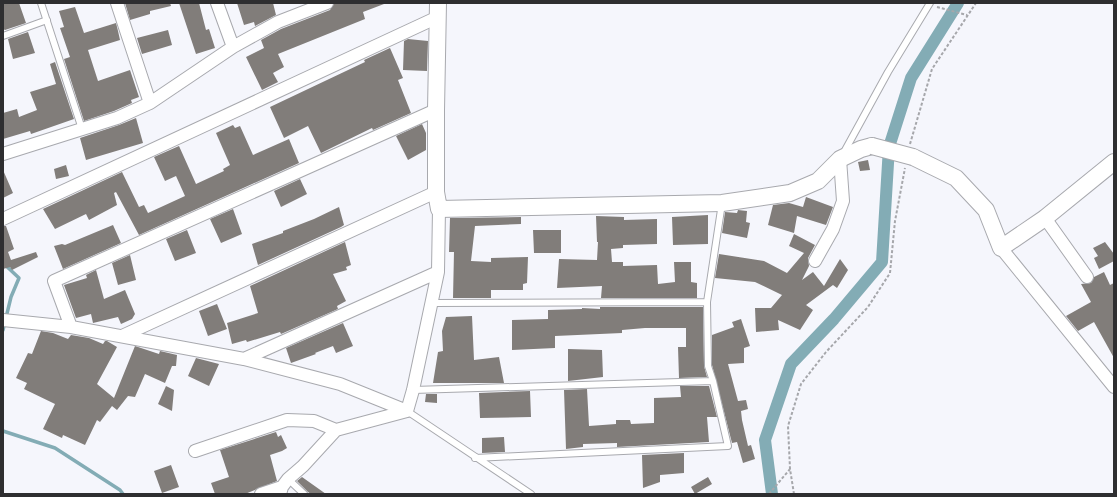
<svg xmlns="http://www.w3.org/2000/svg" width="1117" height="497" font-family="'DejaVu Sans',sans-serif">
<rect width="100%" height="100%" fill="#f5f6fc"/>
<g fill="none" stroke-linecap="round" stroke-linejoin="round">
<path stroke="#83acb5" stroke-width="3.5" d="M3,263l16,15 -8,19 -8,33
M3,431l52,17 65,42 3,4"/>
<path stroke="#83acb5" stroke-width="12" d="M772,494l-7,-54 26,-76 43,-45 48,-57 7,-115 22,-69 47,-75"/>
</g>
<path fill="#817d7a" d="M3,3h16l7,20 -21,7 -2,-1z
M125,3h45l1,3 -21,5v3l-20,6z
M179,3h20l7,27 3,-1 6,19 -19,6z
M237,3h36l3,12 -21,11 -1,-4 -10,3z
M334,3l50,1 -21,8 2,7 -87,35 6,13 -11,6 5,9 -16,8 -16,-33 18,-9 -3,-8 20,-11 49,-19z
M75,7l9,26 32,-10 2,8 2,9 -32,10 10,31 32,-11 9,27 -8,3 1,3 -18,8 -30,10 -20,-62 6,-2 -10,-29 4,-1 -5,-16z
M168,30l4,15 -30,9 -5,-16z
M28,32l7,21 -22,6 -5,-20z
M408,39l20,2 -1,30 -24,-1 1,-29z
M390,48l13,30 -5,2 13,33 -38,17 -1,-2 -51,25 -13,-27 -24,12 -14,-31 95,-45 -1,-2z
M55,62l19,57 -43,15 -1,-3 -27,8v-26l14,-4 2,8 18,-7 -7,-18 26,-8 -6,-20z
M136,118l7,25 -57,17 -6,-22 39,-13z
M422,124l4,9v17l-18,10 -12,-24z
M233,125l2,3 5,-2 13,29 36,-16 10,24 -160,72 -23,-43 -2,1 3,12 -28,15 -3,-6 -31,15 -12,-20 79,-37 17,35 5,-2 4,8 37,-17 -9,-20 -11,5 -11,-24 25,-11 17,38 28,-13 -1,-2 7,-4 -14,-32z
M868,160l2,10 -10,1 -2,-9z
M66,165l3,11 -13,3 -2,-10z
M3,170l10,23 -10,5z
M300,179l7,15 -26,13 -7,-16z
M806,197l27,10 -7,18 -29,-9 -3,17 -26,-8 5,-20 16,-2 14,4z
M339,207l5,18 -3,2 -83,38 -6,-21 31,-11v-2l31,-12z
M233,209l9,25 -21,9 -11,-24z
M738,210l9,1 -1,11 4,1 -3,15 -25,-5 3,-21 12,1z
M708,215v29l-35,1 -1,-28z
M596,216l28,1v3l33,-1v25l-34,1v3l-12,1 1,13h11v4l34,-1 1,19 17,-2 -1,-20h17v20l6,1v15h-96l1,-12 -45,2 2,-29 38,1 1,-18h-1z
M521,217v7l-46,2 -4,35 20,1v-4l37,-1 -1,26 -4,1v6h-32v8h-38l1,-46h-5l1,-34z
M113,225l8,18 -58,26 -9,-23 8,-2 3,1z
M3,226h3l8,23 -6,3 3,8 25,-8 2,5 -26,13 -2,-3 -7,2z
M187,230l9,23 -21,8 -9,-22z
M533,230h28v23h-27z
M794,234l21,11 -7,13 1,8 -7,14 11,-8 11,14 16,-27 8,11 -11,18 -4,-3 -27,20 7,5 -13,20 -22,-10 1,10 -23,2 -1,-24h16l11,-13 -27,-13 -40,-4 4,-24 45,7 23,12 17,-20 -15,-7z
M345,242l6,23 -5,2 1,3 -14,4 13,27 -9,5 1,3 -57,25 -1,-2 -33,10 -1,-2 -14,4 -5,-21 31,-10 -8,-27z
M1105,242l9,12v7l-15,8 -5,-11 4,-2 -5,-8z
M130,255l6,25 -18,5 -6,-22z
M96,270l8,29 21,-9 10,24 -3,5 -11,5 -3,-7 -25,6 -2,-9 -15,4 -12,-33 23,-7 -1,-3z
M1104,272l6,13 4,-2v75l-20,-36 -16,9 -12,-15 25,-14 -10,-18 10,-1 3,-6z
M217,304l10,25 -19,7 -9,-25z
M600,307h103l1,59 3,11 -28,1 -1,-31h8v-19h-41l-23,2v3l-67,3v12l-43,2v-30l36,-1v-9l34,-1v-1l18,1z
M472,316l2,44 25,-3 5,26h-71l5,-31 5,-1 -1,-20 4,-14z
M741,319l9,27 -6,2v15l-16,1 10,37 8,-1 2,9 -7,2 1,9 6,26 3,-1 4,14 -12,4 -6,-21 -5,1 -20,-78v-30l22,-8 -2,-5z
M343,323l10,23 -17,7 -3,-7 -18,7 1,1 -25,9 -5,-15z
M41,331l12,2 15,6 3,-4 18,3 14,6 2,-3h2l10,6 -20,37 17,14 21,-52 24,8 1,-3 17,4 -1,11h-4l-7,17 -20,-9 -10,23 -7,-1 -11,14 -5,-4 -12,16 -3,-2 -12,25 -22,-10 -1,3 -19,-9 12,-25 -31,-15 3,-6 -11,-5 12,-25 4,1z
M568,349l34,1 1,27 -35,4z
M196,358l23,6 -10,22 -21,-10z
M166,386l8,4 -2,21 -14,-7z
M680,386h29l8,31h-10l2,25 -92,5v-4l-34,1v3l-17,2 -2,-59 23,-1 2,37 27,-2v-4h14l1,4 23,-1v-25l27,-1z
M530,391l1,26 -51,1 -1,-25z
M426,394h11v9l-12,-1z
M276,432l2,5 3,-2 6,13 -5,3 -12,4 7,26 -32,13h-30l-4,-11 18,-6 -9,-27z
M504,437l1,15 -23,1v-15z
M684,453v20l-24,2v7l-17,6 -1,-33z
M171,465l8,22 -17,6 -8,-22z
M302,477l24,17h-15l-3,-2 -11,-11z
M708,477l4,7 -17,10 -4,-7z"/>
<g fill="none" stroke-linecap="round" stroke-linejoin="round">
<defs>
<path id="service" d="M41,3l41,126
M3,36l44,-16
M843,154l45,-82 42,-69
M431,303l276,-1
M413,390l300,-9
M407,411l124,83
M475,458l253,-12 -15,-65 -5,-15 -1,-64 15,-99
M288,479l16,15"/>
<path id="minor" d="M117,3l33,100
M217,3l16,44
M3,154l114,-36 33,-15 83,-56 45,-25 49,-19
M1045,218l42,59
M3,219l435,-202
M1001,248l113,139
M815,261l18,-32 10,-28 -3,-42
M3,320l68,7 173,32 96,25 67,27
M71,327l-17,-46 382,-171
M122,336l314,-144
M244,359l194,-87
M195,451l92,-31 27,1 22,9
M261,494l21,-7
M280,494l2,-7 6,-8 15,-13 33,-36 71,-19 6,-21 25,-118 1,-63"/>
<path id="tertiary" d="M438,3l-2,107v82l3,17 283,-6 68,-10 28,-12 22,-22 21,-10 11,-3
M913,157l43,21 30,32 15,38 44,-30 69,-56"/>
</defs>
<use href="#service" stroke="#a8a9ae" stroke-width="8"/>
<use href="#minor" stroke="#a8a9ae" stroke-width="14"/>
<use href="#tertiary" stroke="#a8a9ae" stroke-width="18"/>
<path stroke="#a6a7ab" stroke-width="2" stroke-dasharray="3 2" stroke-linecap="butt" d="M937,7l30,8
M910,144l22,-75 44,-66
M769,494l21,-25
M794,494l-4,-25 -2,-43 13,-42 25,-32 42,-45 22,-34 5,-52 10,-53"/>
<use href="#service" stroke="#fff" stroke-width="6"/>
<use href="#minor" stroke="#fff" stroke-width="12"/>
<use href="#tertiary" stroke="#fff" stroke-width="16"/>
<defs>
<path id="tertiary-bridge" d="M872,146l41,11"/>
</defs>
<use href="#tertiary-bridge" stroke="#a8a9ae" stroke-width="18" stroke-linecap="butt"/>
<use href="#tertiary-bridge" stroke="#fff" stroke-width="16"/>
</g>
<rect width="1117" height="497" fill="none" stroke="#2e2e30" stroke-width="8"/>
</svg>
